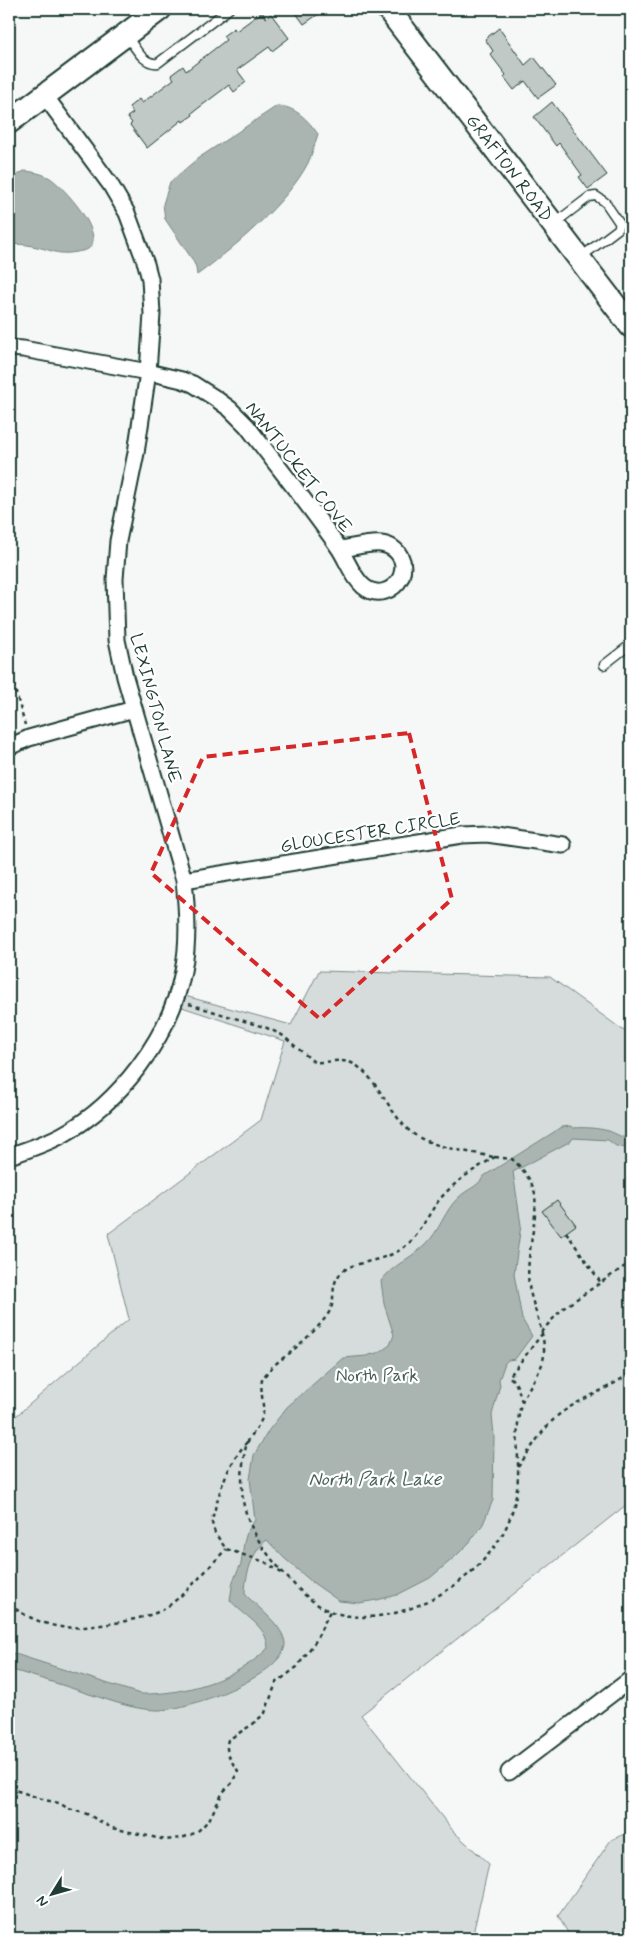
<svg xmlns="http://www.w3.org/2000/svg" width="640" height="1947" font-family="Mynerve,sans-serif">
<rect width="100%" height="100%" fill="#f6f7f7"/>
<filter id="ink" filterUnits="userSpaceOnUse"><feTurbulence type="fractalNoise" baseFrequency=".02" numOctaves="2"/><feDisplacementMap in="SourceGraphic" scale="10" xChannelSelector="R" yChannelSelector="G"/><feConvolveMatrix kernelMatrix="1 2 1 2 8 2 1 2 1" color-interpolation-filters="sRGB"/></filter>
<g filter="url(#ink)">
<path fill="#d6dcdb" stroke="#7a8c88" d="M319,971l231,6 81,59v465l-270,214 93,117 35,32 -17,74h-463v-516l120,-103 -21,-85 153,-114 24,-79 -103,-34 3,-11 106,29z
M631,1831v107h-60l-13,-22 53,-76z"/>
<path fill="#aab5b1" stroke="#72857f" d="M277,106c18,0 31,14 41,28 -3,9 -6,20 -10,29 -20,39 -75,86 -111,112l-1,-8 -4,-8 -27,-40 -2,-15 7,-22 27,-23z
M24,171c10,1 17,2 26,7 13,8 58,58 38,71 -3,2 -8,2 -11,3 -21,4 -26,-3 -45,-6 -7,-2 -16,-2 -23,-1v-65z
M571,1126l2,2c12,-1 24,0 36,3 8,3 13,7 22,8v10l-15,-3 -8,-6 -35,-2 -2,3 -58,31 8,53 -7,49 8,45 10,17 -17,23 -7,1 -3,3 -6,17 1,5 -8,30 2,20 -1,65 -10,24 -14,19 -13,13 -26,22 -33,17 -20,5 -18,3 -20,-2 -27,-19 -28,-24 -17,-18c-15,10 -22,37 -22,54 11,12 40,33 40,50 -1,32 -101,68 -130,66 -23,-1 -43,-9 -66,-16 -26,-9 -53,-17 -80,-25v-17l131,42c42,1 97,-14 128,-46 -1,-23 -25,-32 -38,-48l3,-19 8,-17 3,-21 3,-11 8,-12 -5,-41 4,-24 15,-25 18,-23 56,-49 23,-2 14,-4 10,-7 4,-10 -10,-31 -3,-23c13,-17 29,-22 44,-36 15,-14 19,-34 33,-47 10,-10 18,-9 26,-22l78,-49z"/>
<path fill="#c0c9c6" stroke="#1f3d34" d="M293,9h33l-22,15z
M262,12l4,6 5,-4 18,24 -17,13 -3,-4 -32,23 9,12 -12,10 -5,-7 -37,28 1,2 -10,7 -1,-2 -35,28 -17,-23 2,-2 -5,-6 6,-4 -4,-6 10,-8 3,4 32,-24 -3,-4 12,-9 3,5 40,-31 -3,-4 11,-8 2,3z
M499,28l26,37 9,-8 22,28 -18,13 -13,-17 -11,9 -10,-13 2,-2 -16,-21 3,-3 -8,-12z
M552,102l55,73 -19,14 -9,-12 3,-2 -23,-32 -3,3 -22,-29z
M557,1200l19,25 -15,11 -19,-25z"/>
<g fill="none" stroke-linecap="round" stroke-linejoin="round">
<defs>
<path id="lane" d="M127,36c8,11 16,29 31,27l71,-54
M555,223l34,-26 7,-1 9,6 15,22 -2,5 -37,28
M604,665l27,-21"/>
<path id="street" d="M9,348l14,1 125,23 34,8 11,4 22,14 15,11 17,17c30,40 63,80 92,122 8,12 13,28 24,38 14,12 31,5 38,-9 2,-6 3,-13 0,-19 -12,-24 -40,-11 -61,-9
M9,747l20,-9 105,-29
M184,880l278,-45 25,-1 76,11
M9,1156c18,-6 36,-12 53,-21 57,-31 109,-99 121,-164 6,-30 4,-61 1,-91l-59,-203 -8,-37 -2,-61 3,-38 18,-88 12,-81 4,-58 -2,-35 -4,-15 -19,-51 -17,-29 -65,-88
M509,1772l122,-93"/>
<g id="secondary">
<path id="s1" d="M388,9l243,317"/>
<path d="M9,122l151,-113"/>
</g>
</defs>
<use href="#lane" stroke="#1f3d34" stroke-width="11"/>
<use href="#street" stroke="#1f3d34" stroke-width="19"/>
<use href="#secondary" stroke="#1f3d34" stroke-width="26"/>
<path stroke="#1f3d34" stroke-width="2.5" stroke-dasharray="4 4" stroke-linecap="butt" d="M9,668l16,57
M189,1004l78,24 15,7 32,27c12,1 23,-3 35,0 27,9 41,57 66,73 22,14 54,16 78,22
M495,1157l17,2c10,9 21,22 23,36 3,28 -10,60 -6,91 4,23 16,45 15,68 -1,20 -20,35 -24,55 -4,19 -2,37 -2,56 1,25 -5,54 -19,75 -32,50 -110,93 -169,71 -19,-7 -37,-27 -50,-42 -17,-19 -32,-42 -37,-68 -2,-14 -1,-47 5,-60 5,-9 13,-16 15,-27 1,-11 -3,-23 -1,-34 7,-12 17,-19 28,-27 13,-12 28,-24 38,-39 11,-16 -3,-33 21,-47 17,-6 39,-8 54,-19 17,-12 24,-33 37,-49 15,-18 35,-30 55,-42z
M566,1232l35,51
M541,1332l21,-23 69,-47
M522,1402c-3,-9 -4,-20 -13,-25l33,-43
M247,1442c-20,24 -26,44 -34,74l-1,7 3,10 11,16 39,13 18,12
M518,1467c13,-18 25,-40 43,-54 22,-16 49,-24 70,-41
M9,1604c15,12 33,20 52,23 21,3 83,-7 101,-17 22,-13 47,-43 64,-61
M9,1788l36,12 14,3 10,6 18,5 25,14 54,12 16,-2 15,-6 12,-12 14,-28 9,-9 6,-12c-6,-9 -14,-19 -10,-31l25,-16 12,-11 11,-30 21,-16 18,-25 15,-31"/>
<use href="#lane" stroke="#fff" stroke-width="8"/>
<use href="#street" stroke="#fff" stroke-width="15"/>
<use href="#secondary" stroke="#fff" stroke-width="22"/>
</g>
</g>
<path fill="none" stroke="#d62828" stroke-width="4" stroke-dasharray="10 6" stroke-linejoin="round" d="M409,733l43,166 -132,120 -169,-146 52,-116z"/>
<g text-anchor="middle" stroke-width="4.5" stroke-linejoin="round" paint-order="stroke">
<g font-size="18" fill="#1f3d34" stroke="#fff">
<text dy="6" stroke="none"><textPath href="#s1" startOffset="200">GRAFTON ROAD</textPath></text>
<text transform="translate(299 467) rotate(52)" y="6">NANTUCKET COVE</text>
<text transform="translate(156 708) rotate(75)" y="6">LEXINGTON LANE</text>
<text transform="translate(370 832) rotate(-9)" y="6">GLOUCESTER CIRCLE</text>
</g>
<g font-size="18" fill="#445d55" stroke="#fff">
<text x="377" y="1381">North Park</text>
</g>
<g font-size="19" font-style="italic" fill="#49615a" stroke="#fff">
<text x="375" y="1485">North Park Lake</text>
</g>
</g>
<rect width="640" height="1947" fill="none" stroke="#fff" stroke-width="30"/>
<rect x="15" y="15" width="610" height="1917" fill="none" stroke="#1f3d34" stroke-width="2" filter="url(#ink)"/>
<g transform="translate(52 1894) rotate(233)" stroke="#ffffff" stroke-width="4" paint-order="stroke">
<path d="M0-4L9 19L0 12L-9 19Z" fill="#1f3d34"/>
<text y="-8" font-size="14" font-weight="bold" text-anchor="middle" fill="#1f3d34">N</text>
</g>
</svg>
